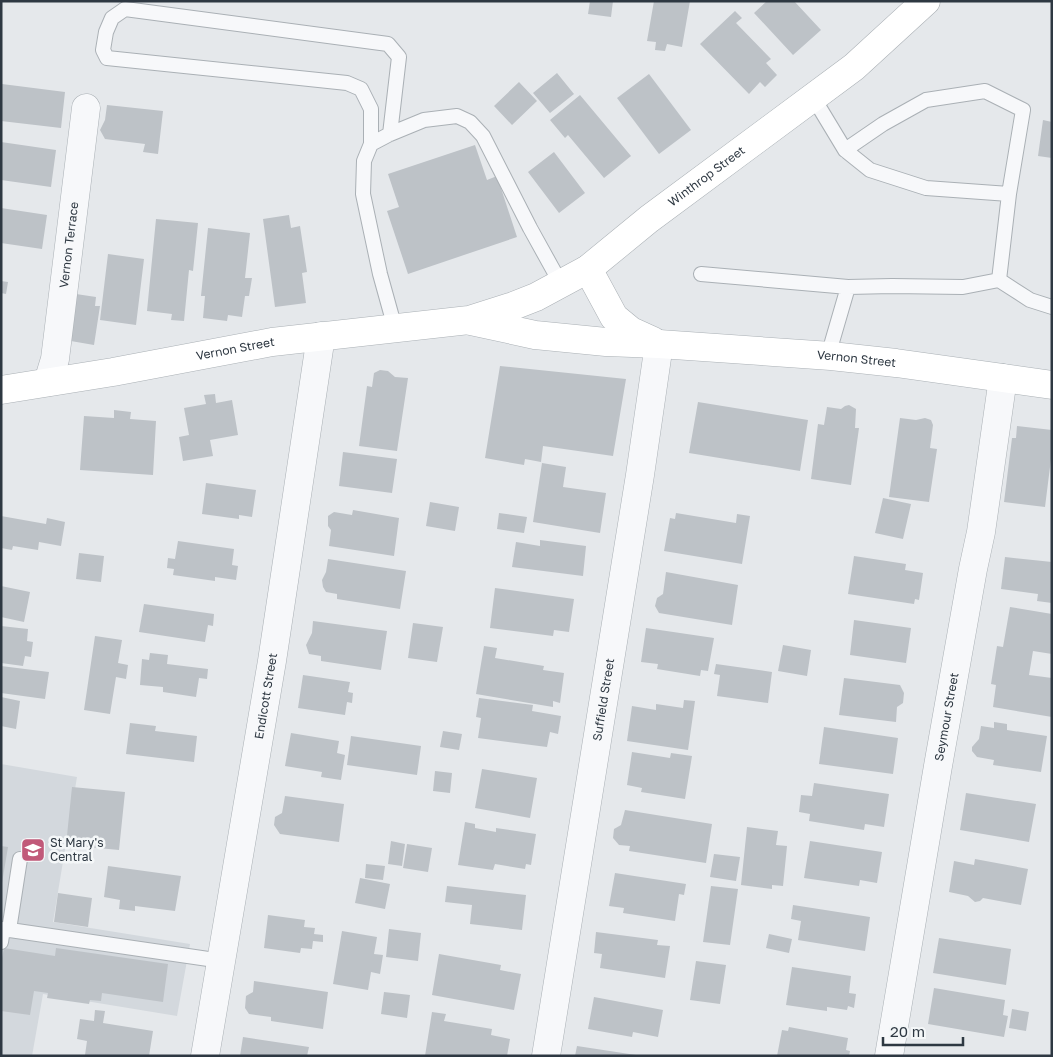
<svg xmlns="http://www.w3.org/2000/svg" width="1053" height="1057" font-family="'Golos Text',sans-serif">
<rect width="100%" height="100%" fill="#e5e8eb"/>
<path fill="#d3d8dd" d="M1,764l76,13 -24,145 137,22 -13,72 -134,-22 -11,62h-31z"/>
<path fill="#bdc2c7" d="M590,1h23l-2,16 -23,-3z
M654,1h36l-8,46 -15,-3 -2,7 -10,-1 1,-8 -9,-1z
M767,1h27l27,29 -28,25 -39,-42z
M735,11l7,7 -6,5 35,36 -5,4 11,12 -12,12 -5,-5 -11,12 -49,-50z
M557,73l17,21 -24,19 -17,-20z
M649,74l42,56 -32,24 -42,-56z
M519,82l18,19 -25,24 -18,-19z
M2,84l63,8 -4,36 -60,-7z
M580,95l51,61 -27,22 -36,-43 -3,3 -15,-18z
M107,105l56,6 -5,43 -15,-2 2,-8 -40,-5 -5,-9 5,-10z
M1043,120l9,2v36l-14,-2z
M1,142l55,8 -5,37 -50,-7z
M475,145l12,35 10,-4 20,61 -109,37 -21,-63 12,-4 -11,-33z
M554,152l31,41 -26,20 -31,-41z
M1,208l46,7 -5,34 -41,-6z
M289,215l2,13 9,-2 7,46 -5,1 4,30 -31,4 -12,-88z
M156,219l42,4 -5,48 -4,-1 -5,51 -13,-1 1,-6 -25,-3z
M208,228l42,5 -5,45h7l-3,18h-4l-3,21 -14,-2 -1,6 -24,-3 2,-22h-4z
M108,254l36,5 -8,66 -36,-5z
M1,281l7,1 -2,12 -5,-1z
M76,294l20,3 -1,9h5l-6,39 -29,-5z
M500,366l126,13 -13,77 -70,-10 -2,16 -16,-3 -1,6 -39,-7z
M380,370l8,1 7,6 13,1 -11,73 -38,-5 8,-60 5,1 2,-14z
M215,394l1,9 16,-3 6,35 -28,5 3,16 -30,5 -4,-24 10,-2 -5,-27 22,-4 -2,-9z
M698,402l110,18 -8,51 -111,-18z
M849,405l7,4 -1,19h4l-8,57 -40,-6 7,-55 6,1 3,-18 14,2 4,-3z
M114,410l17,2 -1,7 26,2 -3,54 -73,-5 4,-54 30,2z
M900,418l16,2 9,-2 6,2 2,5 -3,23 7,1 -8,53 -40,-5z
M1017,426l35,4v21l-7,56 -41,-5 8,-64h4z
M343,452l54,7 -5,34 -53,-7z
M542,463l24,4 -3,20 43,6 -6,40 -67,-11z
M206,483l50,7 -4,27 -13,-2v4l-37,-5z
M883,498l28,6 -8,35 -28,-6z
M430,502l29,5 -4,24 -29,-5z
M353,510l46,8 -5,38 -65,-10 2,-16 -3,-4v-10l6,-4 18,3z
M499,513l28,4 -3,16 -27,-4z
M676,513l60,10 1,-9 13,2 -8,48 -78,-13 6,-33 5,1z
M1,516l45,8 1,-6 18,4 -4,24 -22,-4 -1,8 -25,-4 -1,4 -11,-2z
M540,540l46,6 -3,30 -71,-9 4,-25 24,4z
M178,541l56,8 -2,16 6,1 -2,14 -21,-3v4l-42,-6 1,-6 -7,-1 1,-10 7,1z
M79,553l25,3 -3,26 -25,-3z
M854,556l52,8 -1,6 18,3 -4,27 -4,-1 -1,5 -66,-10z
M1005,557l47,5v41l-15,-2 1,-7 -37,-5z
M328,559l78,12 -6,38 -63,-10v-5l-11,-2 -3,-5 -1,-7 4,-8z
M666,572l72,13 -6,40 -73,-12 -4,-7 2,-8 6,-4z
M1,586l29,6 -6,30 -23,-5z
M495,588l79,11 -5,33 -15,-2 -1,6 -63,-8z
M144,604l70,10 -1,12 -5,-1 -3,17 -66,-10z
M1010,607l42,7v40l-19,-3 -4,24 23,3v39l-59,-10 3,-22 -5,-1 6,-38 6,1z
M854,620l57,8 -5,35 -56,-8z
M313,621l74,10 -6,39 -60,-9v-5l-12,-2 -3,-9 6,-12z
M413,623l30,4 -6,35 -29,-4z
M1,626l27,3 -1,12 6,1 -2,15 -6,-1 -2,10 -22,-3z
M646,628l68,10 -6,33 -7,-1 -1,6 -43,-7 1,-5 -17,-2z
M95,636l27,4 -4,23 10,2 -2,14 -10,-2 -6,37 -26,-4z
M783,645l28,5 -4,26 -29,-5z
M484,646l13,2 -2,10 49,8 -1,4 21,3 -4,30 -7,-2v6l-77,-13z
M150,653l18,2 -1,9 41,5 -1,10 -8,-1 -3,19 -33,-5v-5l-23,-2 2,-26 7,1z
M716,664l56,8 -4,31 -51,-7 3,-21 -6,-1z
M1,666l48,6 -4,27 -44,-6z
M303,675l47,7 -2,10 5,1 -1,10 -5,-1 -2,13 -47,-7z
M844,678l56,7 4,8 -1,10 -6,4 -1,15 -57,-7z
M1,697l19,4 -4,28 -15,-3z
M479,698l54,7 -1,6 29,5 -3,18 -8,-2 -3,15 -69,-9 3,-20 -5,-1z
M684,700l11,1 -7,49 -61,-9 5,-35 24,4v-6l27,4z
M994,722l13,2v6l40,6 -6,36 -48,-7 1,-5 -17,-3 -5,-6v-4l7,-8 2,-13 13,2z
M130,723l26,3 -1,5 42,5 -3,26 -68,-8z
M824,727l74,11 -5,36 -74,-10z
M443,731l19,3 -3,16 -19,-3z
M291,733l48,8 -2,12 8,2 -4,25 -20,-3 1,-5 -37,-6z
M351,736l70,10 -4,29 -70,-10z
M632,752l38,6 1,-5 21,3 -7,43 -44,-7 1,-4 -15,-3z
M482,769l55,9 -7,40 -55,-10z
M435,771l17,2 -2,20 -17,-2z
M814,783l75,11 -5,33 -19,-3 -1,6 -55,-9 1,-7 -11,-2 2,-17 11,1z
M72,787l53,5 -6,58 -53,-5z
M966,793l70,11 -7,38 -69,-12z
M285,796l59,8 -5,38 -59,-8 -6,-9 1,-8 7,-4z
M625,810l87,14 -6,39 -77,-12 1,-5 -11,-1 -6,-7 1,-9 7,-4z
M465,822l10,2v4l21,4v-4l40,6 -5,31 -5,-1 -1,5 -30,-5 -2,6 -35,-5z
M747,827l31,4 -2,14 11,1 -4,40 -11,-1v4l-31,-4z
M391,841l14,3 -3,22 -14,-2z
M810,841l72,11 -5,31 -17,-3 -1,6 -55,-8z
M407,844l25,4 -4,24 -25,-4z
M1,846l7,1 -6,36h-1z
M714,854l26,3 -4,24 -26,-4z
M975,859l53,10 -7,36 -38,-7 -3,3 -5,1 -7,-6 -19,-4 5,-31 20,4z
M366,864l19,2 -2,14 -18,-2z
M108,866l73,10 -6,35 -40,-5v5l-16,-2 1,-9 -16,-3z
M615,873l71,11 -2,11 -5,-1 -4,27 -52,-8 1,-5 -15,-2z
M360,878l30,6 -5,25 -30,-6z
M447,886l79,9 -4,35 -52,-6 2,-19 -27,-3z
M711,886l27,3 -8,56 -27,-3z
M58,893l34,5 -4,29 -34,-5z
M793,905l77,12 -5,34 -67,-11 3,-19 -10,-2z
M268,915l37,5 -1,7 11,1 -1,6 9,1v7l-10,-1 -1,8 -11,-1 -1,5 -36,-5z
M389,929l32,4 -3,28 -32,-4z
M342,931l35,6 -3,17 9,1 -3,19 -9,-2 -3,18 -35,-6z
M596,932l62,8 -1,5 13,1 -5,32 -65,-10 2,-14 -8,-1z
M769,934l23,5 -3,14 -23,-5z
M939,938l72,11 -5,36 -73,-12z
M4,948l51,8 1,-8 112,16 -5,38 -61,-9 -1,8 -11,-1 -1,4 -42,-6 1,-5 -14,-2 -4,24 -29,-4v-48z
M439,954l62,11 -1,5 21,4 -7,36 -82,-15z
M696,961l30,4 -6,39 -30,-4z
M792,967l59,9 -2,17 7,1 -2,14 -6,-2 -1,4 -20,-3v4l-41,-6z
M254,981l74,11 -5,37 -52,-8v-4l-22,-3 -4,-6 1,-12 7,-4z
M934,988l71,12 -2,15 5,1 -4,21 -76,-13z
M384,992l26,3 -3,23 -26,-4z
M594,997l69,13 -5,27 -25,-5 -1,5 -44,-8z
M1012,1009l17,3 -3,19 -17,-3z
M95,1010l10,1 -2,12 50,8 -4,25 -64,-1 2,-14 -10,-2 3,-20 14,2z
M432,1012l14,2 -2,7 48,8 -1,6 19,4 -3,17h-82z
M789,1027l59,11 -2,12 4,1 -1,5h-72l5,-26 6,1z
M243,1037l66,10 -2,9h-67z
M577,1046l59,9v1h-61z"/>
<g fill="none" stroke-linecap="round" stroke-linejoin="round">
<defs>
<path id="lane" d="M813,97l32,53 25,20 56,18 83,6 -10,86 -36,7 -71,-1 -44,1 -16,55 -1,14
M371,144v-35l-10,-20 -14,-6 -240,-25 -4,-8 3,-18 6,-14 13,-9 263,35 11,13 -9,77
M845,150l38,-26 43,-24 59,-9 38,19 -14,84
M701,274l147,13
M999,280l31,20 22,7
M395,328l-15,-54 -17,-80 1,-33 7,-17 19,-10 34,-14 33,-4 13,6 13,14 47,92 31,56
M9,930l11,-71
M1,942l2,-13 219,32"/>
<g id="street">
<path id="s1" d="M48,382l7,-23 31,-251"/>
<path id="s2" d="M205,1056l67,-395 49,-325"/>
<path id="s3" d="M546,1056l94,-581 19,-131"/>
<path id="s4" d="M889,1056l49,-290 35,-197 8,-37 22,-154"/>
</g>
<g id="secondary">
<path d="M588,269l26,48 17,14 22,10"/>
<path id="s5" d="M471,321l64,14 71,7 53,2 172,12 65,7 156,22"/>
<path id="s6" d="M1,390l112,-18 159,-30 197,-22 44,-14 23,-9 52,-28 61,-50 205,-152 72,-66"/>
</g>
</defs>
<use href="#lane" stroke="#aab0b5" stroke-width="16"/>
<use href="#street" stroke="#aab0b5" stroke-width="29"/>
<use href="#secondary" stroke="#aab0b5" stroke-width="29"/>
<use href="#lane" stroke="#f7f8fa" stroke-width="14"/>
<use href="#street" stroke="#f7f8fa" stroke-width="28"/>
<use href="#secondary" stroke="#fff" stroke-width="28"/>
</g>
<defs>
<symbol id="school-square" viewBox="-11 -11 22 22"><rect x="-9" y="-9" width="18" height="18" rx="4" fill="#c15979" stroke="#f4f7f8"/><path d="M0-5L7-2L0 1L-7-2ZM-4 1L0 2.5L4 1V4Q0 6-4 4Z" fill="#fff"/></symbol>
</defs>
<g fill-rule="evenodd">
<use href="#school-square" x="19" y="836" width="28" height="28"/>
</g>
<g text-anchor="middle" stroke-width="5" stroke-linejoin="round" paint-order="stroke">
<g font-size="12" fill="#2e3842" stroke="#f4f7f8">
<text dy="4" stroke="none"><textPath href="#s6" startOffset="754">Winthrop Street</textPath></text>
<text dy="4" stroke="none"><textPath href="#s1" startOffset="139">Vernon Terrace</textPath></text>
<text dy="4" stroke="none"><textPath href="#s6" startOffset="238">Vernon Street</textPath></text>
<text dy="4" stroke="none"><textPath href="#s5" startOffset="388">Vernon Street</textPath></text>
<text dy="4" stroke="none"><textPath href="#s2" startOffset="365">Endicott Street</textPath></text>
<text dy="4" stroke="none"><textPath href="#s3" startOffset="361">Suffield Street</textPath></text>
<text dy="4" stroke="none"><textPath href="#s4" startOffset="344">Seymour Street</textPath></text>
</g>
<g font-size="12" fill="#2e3842" stroke="#f4f7f8" text-anchor="start">
<text x="50" y="847">St Mary's<tspan x="50" dy="14">Central</tspan></text>
</g>
</g>
<rect width="1053" height="1057" fill="none" stroke="#2e3842" stroke-width="5"/>
<path d="M883 1037v8h80v-8" fill="none" stroke="#2e3842" stroke-width="2.5"/>
<text x="890" y="1037" font-size="15" fill="#2e3842" stroke="#f4f7f8" stroke-width="4" paint-order="stroke">20 m</text>
</svg>
